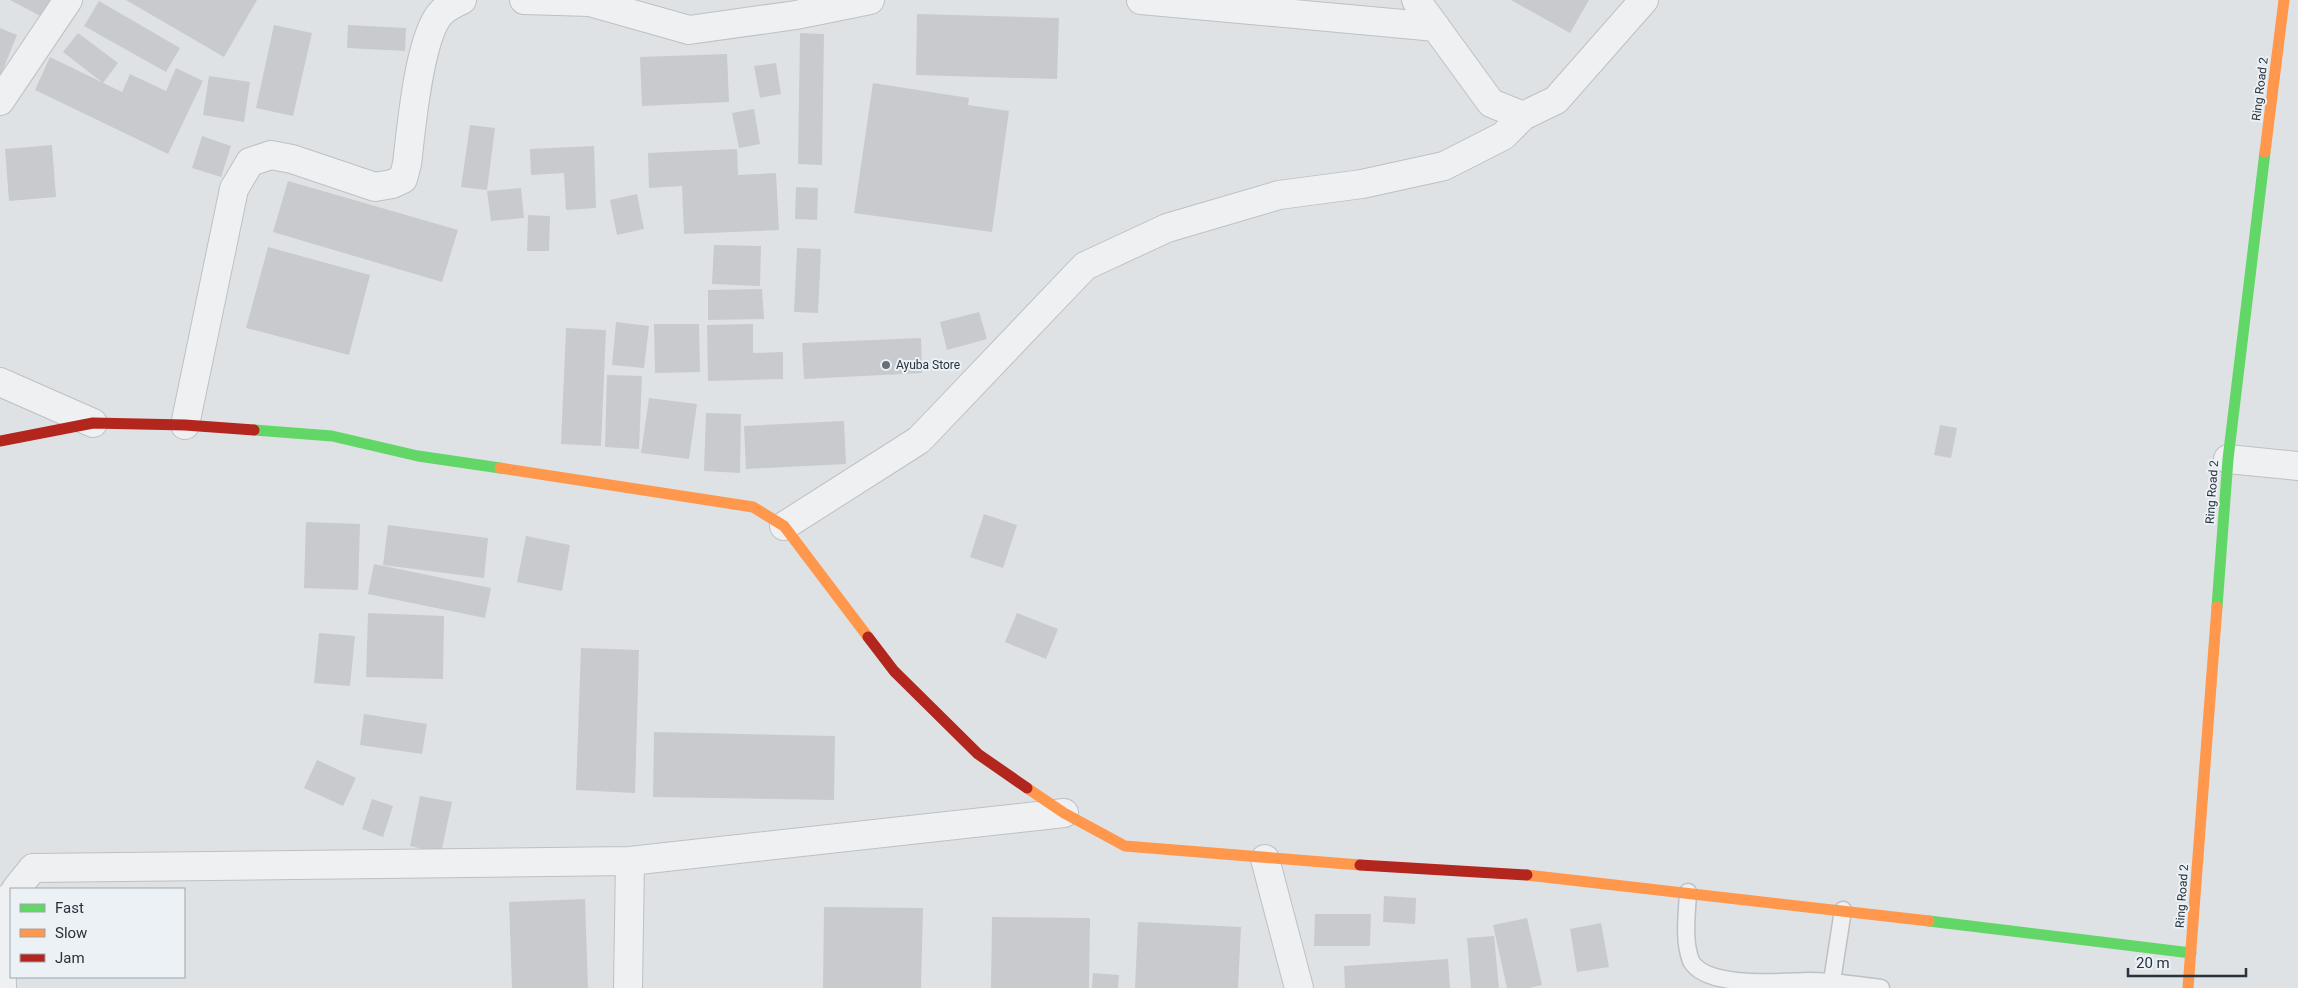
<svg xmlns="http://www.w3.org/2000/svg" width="2298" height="988" font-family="Roboto,sans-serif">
<rect width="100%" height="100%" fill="#dfe2e5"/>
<path fill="#c8cacd" d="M10,0h47l-11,19z
M126,0h131l-33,57z
M1511,0h78l-19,33z
M99,1l81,47 -14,24 -82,-46z
M917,14l142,4 -2,61 -141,-4z
M274,25l38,8 -19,83 -37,-8z
M348,25l58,3 -1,23 -58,-3z
M0,28l17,7 -17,42z
M78,33l40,30 -15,20 -40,-31z
M800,33l24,1 -2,131 -24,-1z
M727,54l2,48 -87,4 -2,-49z
M50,57l72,35 8,-18 36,17 10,-23 27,13 -35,73 -133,-64z
M776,63l5,31 -21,4 -6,-32z
M209,76l41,6 -6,40 -41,-7z
M873,83l96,15 -1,7 41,6 -17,121 -138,-19z
M754,109l6,35 -21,4 -7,-35z
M470,125l25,3 -8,62 -26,-3z
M202,136l29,10 -10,31 -29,-9z
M52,145l4,52 -47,4 -4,-52z
M594,146l2,62 -30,2 -2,-37 -33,2 -1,-26z
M737,149l1,26 38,-2 3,57 -95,4 -2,-48 -33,2 -1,-35z
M288,181l170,49 -16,52 -169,-50z
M796,187l22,1 -1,32 -22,-1z
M521,188l3,30 -33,3 -4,-30z
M637,194l7,35 -27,6 -7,-35z
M528,215l22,1 -1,35h-22z
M714,245l47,1 -1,40 -48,-2z
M268,247l102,28 -21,80 -103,-27z
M797,248l24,1 -3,64 -24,-1z
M762,289l2,30 -56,1v-30z
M979,312l8,27 -40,11 -7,-28z
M616,322l33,4 -5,42 -32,-3z
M654,324h45l1,48 -45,1z
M753,324v29l30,-1v27l-75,2 -1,-56z
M566,328l40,2 -5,116 -40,-2z
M921,338l1,35 -118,6 -2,-36z
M607,375l35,1 -3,73 -34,-2z
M649,398l48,6 -8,55 -48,-6z
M706,413l35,1 -1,59 -36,-2z
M844,421l2,43 -100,5 -2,-43z
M1940,425l17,3 -6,30 -17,-3z
M984,514l33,11 -14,43 -33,-11z
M306,522l54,2 -2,66 -54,-2z
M388,525l100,13 -4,40 -101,-13z
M526,536l44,9 -8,46 -45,-9z
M374,564l117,24 -6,30 -117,-24z
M368,613l76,3 -1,63 -77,-2z
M1017,613l41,16 -12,30 -41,-17z
M319,633l36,3 -5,50 -36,-3z
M581,648l58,2 -4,143 -59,-3z
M364,714l63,10 -5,30 -62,-9z
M654,732l181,4 -1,64 -181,-3z
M317,760l39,18 -13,28 -39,-18z
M420,796l32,6 -11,51 -31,-7z
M372,799l21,7 -10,31 -21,-8z
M1384,896l32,2 -1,26 -32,-2z
M585,899l3,89h-76l-3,-86z
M824,907l99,1 -2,80h-98z
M1315,914h56l-1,32h-56z
M992,917l98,1 -1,70h-98z
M1527,918l15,67 -13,3h-22l-14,-63z
M1138,922l103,5 -3,61h-103z
M1601,923l8,44 -32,5 -7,-43z
M1494,936l5,52h-28l-4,-50z
M1448,959l2,29h-105l-1,-22z
M1093,973l26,2 -1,13h-26z"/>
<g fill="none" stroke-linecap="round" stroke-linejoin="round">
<defs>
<path id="lane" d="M1688,892c-1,23 -5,48 3,69 15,27 85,21 117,20 25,0 49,4 73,7
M1832,981l11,-71"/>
<path id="street" d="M524,0l66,2 99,28 107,-15 74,-15
M1141,0l295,27
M1416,0l75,103 32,13 33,-16 88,-100
M0,101l68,-101
M0,382l93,41
M185,425l49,-236 16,-27 21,-7 21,4 83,28 17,-3 11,-5 4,-15c4,-33 12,-130 35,-152 5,-5 14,-9 20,-12
M2228,459l70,7
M784,526l135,-86 166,-174 82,-38 112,-33 83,-11 82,-18 59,-30 20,-20
M1265,859l34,129
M16,889l17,-21 597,-7 434,-48
M2,988l-2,-78 11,-14
M628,988l2,-127"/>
</defs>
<use href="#lane" stroke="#bec0c3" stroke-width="19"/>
<use href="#street" stroke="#bec0c3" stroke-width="30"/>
<use href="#lane" stroke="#eff0f1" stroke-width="16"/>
<use href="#street" stroke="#eff0f1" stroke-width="28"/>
<path stroke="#63d668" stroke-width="11" d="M254,430l78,6 86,20 82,12
M2217,607l11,-148 37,-307
M1929,921l262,32"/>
<path stroke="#ff974d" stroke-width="11" d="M2265,152l19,-152
M500,468l253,39 31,19 84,111
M1027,788l37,25 61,33 235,19
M1527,875l402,46
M2188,988l29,-381"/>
<path stroke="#b3261e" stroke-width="11" d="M0,441l93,-18 92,2 69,5
M868,637l26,34 84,83 49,34
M1360,865l167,10"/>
</g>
<circle fill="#677078" stroke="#ecf1f5" stroke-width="2" cx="886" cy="365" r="5"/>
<g text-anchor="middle" stroke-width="4" stroke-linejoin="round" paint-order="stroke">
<g font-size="12" fill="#27323d" stroke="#ecf1f5">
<text transform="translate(2260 89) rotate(-83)" y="4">Ring Road 2</text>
<text transform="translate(2212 492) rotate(-86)" y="4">Ring Road 2</text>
<text transform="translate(2182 896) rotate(-86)" y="4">Ring Road 2</text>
</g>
<g font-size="12" fill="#27323d" stroke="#ecf1f5" text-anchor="start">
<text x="896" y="369">Ayuba Store</text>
</g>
</g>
<rect x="10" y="888" width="175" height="90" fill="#ecf1f5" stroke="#9da5ab"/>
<rect x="20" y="904" width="25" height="8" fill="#63d668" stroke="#9da5ab"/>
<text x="55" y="913" font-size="15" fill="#27323d">Fast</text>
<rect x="20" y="929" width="25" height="8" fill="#ff974d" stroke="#9da5ab"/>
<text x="55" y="938" font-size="15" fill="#27323d">Slow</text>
<rect x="20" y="954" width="25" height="8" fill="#b3261e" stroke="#9da5ab"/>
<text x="55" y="963" font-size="15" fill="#27323d">Jam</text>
<path d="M2128 968v8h118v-8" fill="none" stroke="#27323d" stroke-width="2.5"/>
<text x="2136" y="968" font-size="15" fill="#27323d" stroke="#ecf1f5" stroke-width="4" paint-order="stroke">20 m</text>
</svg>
